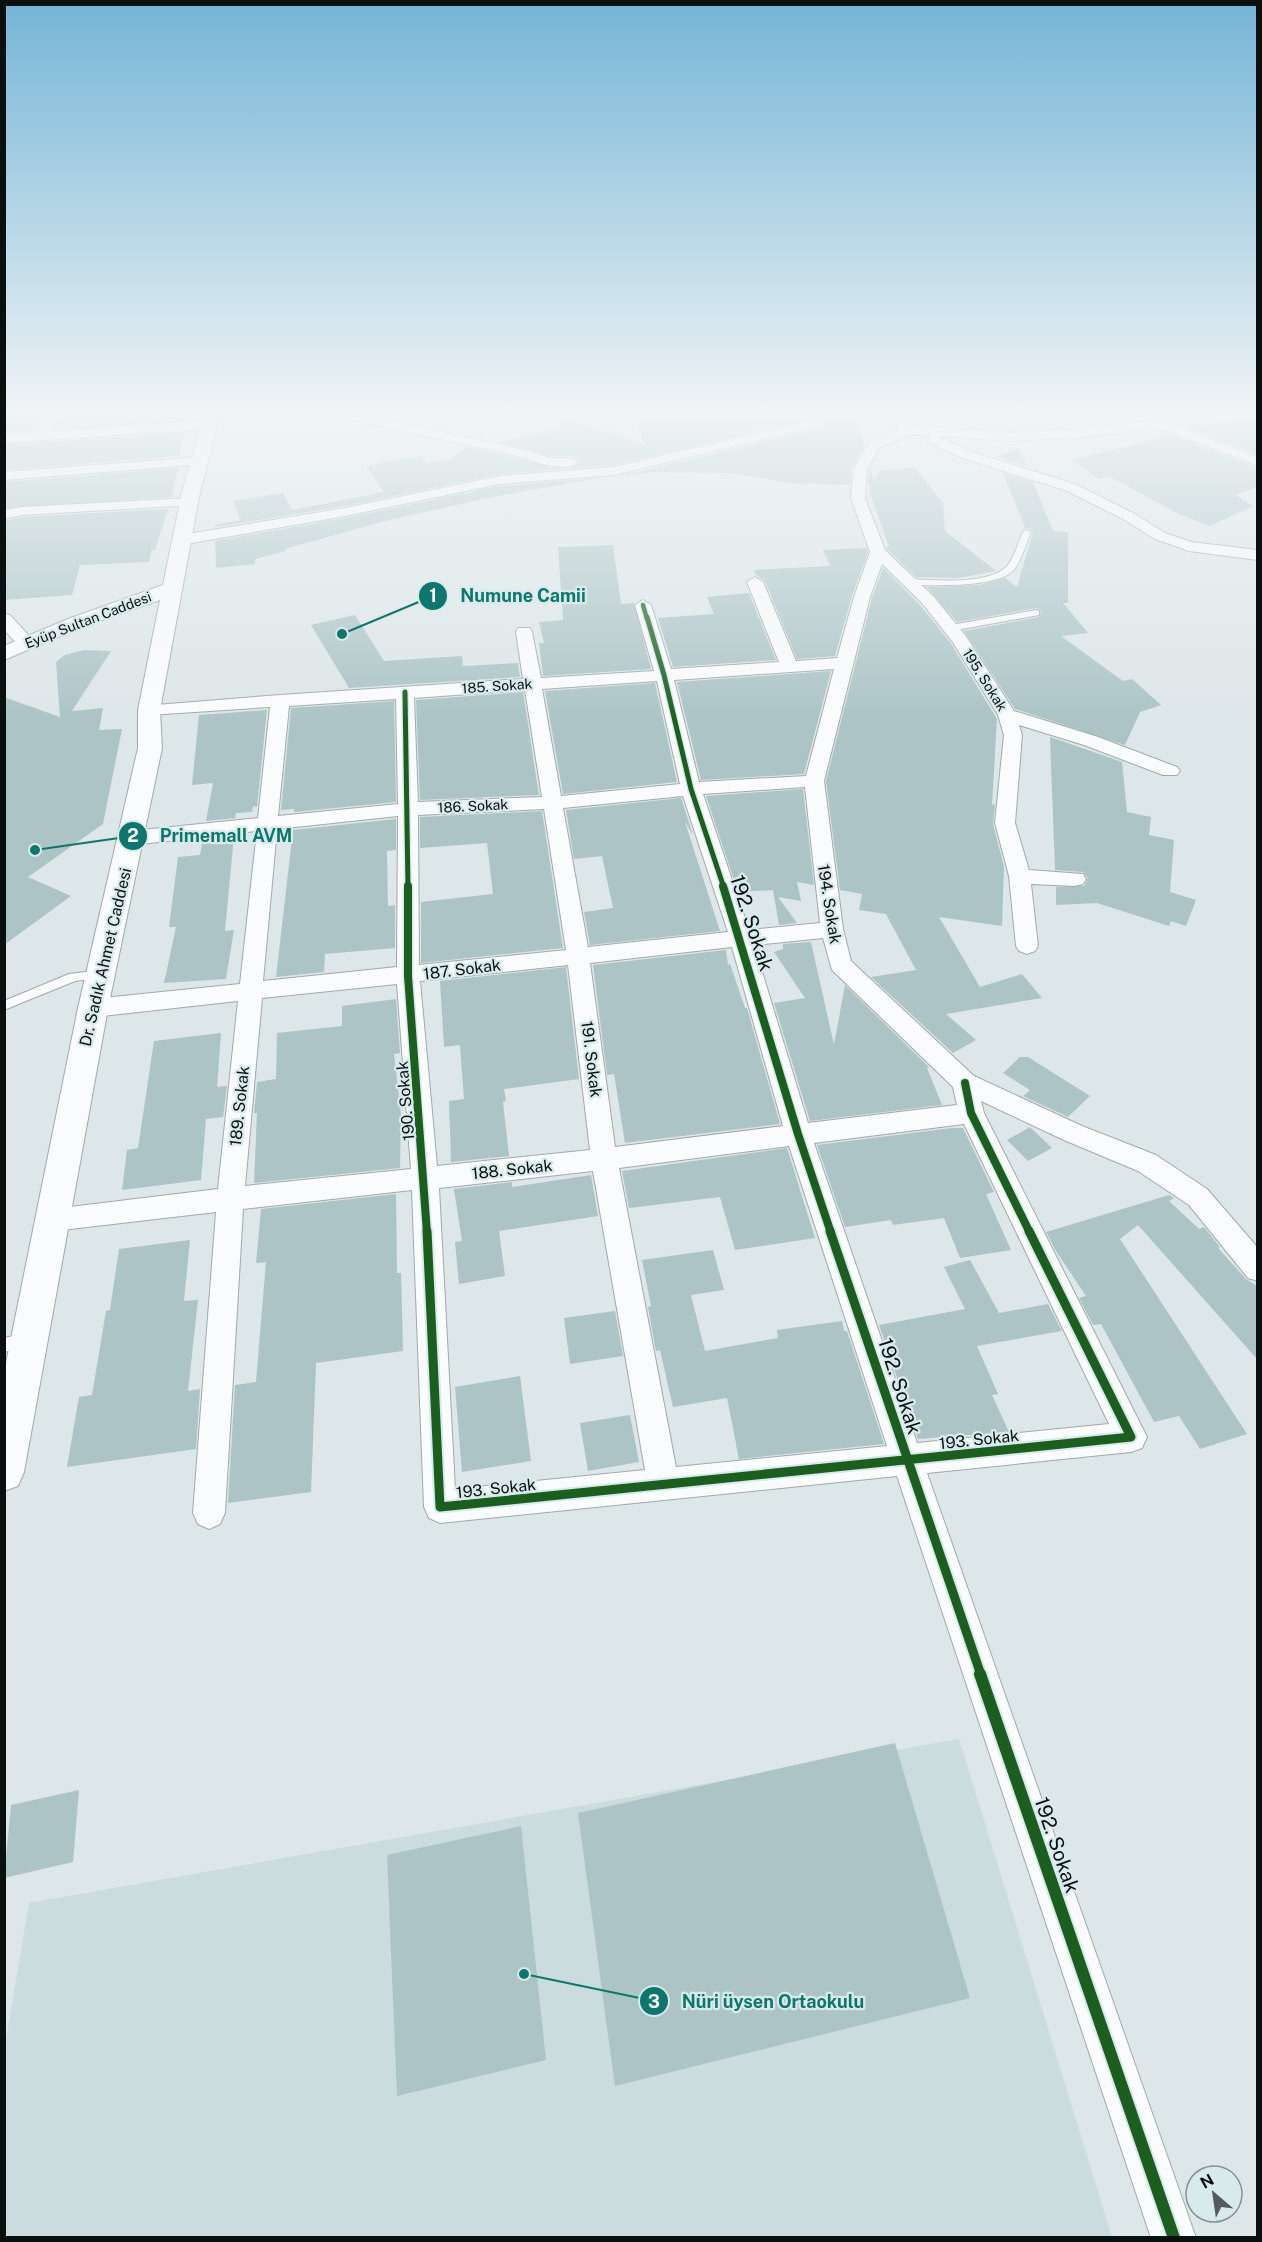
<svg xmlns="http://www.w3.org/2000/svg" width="1262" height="2242" font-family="'Public Sans',sans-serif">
<rect width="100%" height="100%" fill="#dde6e8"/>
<path fill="#cadcdd" d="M959,1739l153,498 -1107,1v-192l24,-143z"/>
<path fill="#acc4c6" d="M4,408h39l-8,23 -31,2z
M60,408h130l-2,11 -134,11z
M1175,408h64l-63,8z
M558,418l39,9 47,18 -8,-25 171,-1 -193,46 -44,3 10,-7 -9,-5h-20l-54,-14 61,-12z
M824,418h31l9,28 -13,23 -1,16 -60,-2 -57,-10 -81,-1 -31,4 200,-48z
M1257,418v36l-72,-27z
M185,432l-1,7 -3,1 -1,16 -176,14v-25z
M1172,435l85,33v19l-22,8 18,11 -43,20 -31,-12 -69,-37 -12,2 -26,-19z
M468,447l92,22 -60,5 -155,32 -130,21v-2l26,-5 -8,-19 50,-8 9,17 92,-18 -18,-26 55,-10 6,8 23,-5z
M1018,448l8,18 -29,-9z
M178,468l-6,29 -168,11v-26z
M870,468l4,12 5,-9 36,-3 28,35 2,28 51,40 -37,7 -43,-1 -29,-28 -1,-2h3l-20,-57 2,-5h-3z
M1003,473l30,9 20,49 15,1v71h-5l25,30 -27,3 62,45 9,-2 29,26 -21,7 -15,33 -110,-36 -51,-78 75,-14 2,-7 -5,-2 -79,14 -30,-35 53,-2 25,-7 12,9 16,-56 -8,-3z
M600,478l-108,19 -107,24 -100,28 1,2 -31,8v5l-39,4 -1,-27 130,-23 155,-32z
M168,509l-13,41h-3l-3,12 -69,3 -8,30 -68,5v-79l18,-4z
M613,545l8,59 13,-1 17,66 -108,7 -4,-33h5l-5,-21 24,-2 -5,-73z
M866,548l2,4 -16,44 -17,60 -38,3 -32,-78 -9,-6 -2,-5 76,-4 -7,-16z
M883,568l37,37 30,37 47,77 -5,86 3,-1 -2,20 11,43 -2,59 -63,-9 41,70 42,-13 20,24 -96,16 30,26 -23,13 -82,-76 45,-7 -30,-56 -27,-4 3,-16 -22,-4 -14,-109 46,-183z
M749,593l27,67 -103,7 -15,-49 56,-4 -7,-17z
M355,615l29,46 78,-5 1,10 55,-3 2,14 -171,11 -38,-63z
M84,650l27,1 -39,60 31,-3 -4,22 23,-1 -19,95 -75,53 43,19 -67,49v-248l56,20 -4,-55 9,-7z
M831,671l-27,103 -103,6 -24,-98z
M655,683l22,99 -114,12 -18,-103z
M523,692l16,103 -119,5 -4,-100z
M394,701l2,101 -102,10v-3l-13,1 10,-102z
M267,710l-10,97 -4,-1 -1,6 -16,1 -1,5 -29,3 7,-38 -21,2 7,-70z
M1050,737l72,25 5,50 24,5 -2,18 25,5 -4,52 26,8 -10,26 -15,-5 -2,5 -72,-23 -41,2v-18l28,-1 4,-8 -5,-6 -28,-2z
M803,789l11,96 -17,-3 4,19 -23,-4 19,26 -18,2 -6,-35 -35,2 -32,-96z
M681,798l12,37 -8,-13 35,109 -130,14 -6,-33 29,-4 -11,-52 -28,3 -8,-49z
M542,811l21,137 -142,15v-61l72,-8 -6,-51 -67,5v-31z
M396,819v31l-9,1 1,55 7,-1v43l-70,6 -1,18 -48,5 17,-147z
M234,836l-9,95 9,-1 -8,49 -62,4 12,-56h-7l9,-70 22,-2 3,-16z
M811,942l23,103 11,-60 84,82 -2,1 15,37 -132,16 -36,-118 31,-5 -31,-46 9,-3v-5z
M726,950l2,15 2,-1 15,44h2l33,116 -155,19 -11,-69 -7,1 -14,-110z
M566,967l13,112 -75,10 2,12 -3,1 6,54 -58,6 -2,-61 15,-2 -4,-54 -16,2 -4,-66z
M396,999l4,54 -6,1 7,61 -1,53 -146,15 3,-70h-3l3,-31 19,-3 1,-46 65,-7v-20z
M221,1033l-4,54 10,-1 -4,31 -17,2 -5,61 -79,10 5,-40 11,-2 16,-107z
M1020,1057h8l62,39 -22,21 -45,-21 7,-6 -27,-17z
M1030,1127l22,21 -24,13 -21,-21z
M952,1128h11l31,64 -8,2 25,56 -51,8 -16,-40 -51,7 -2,-5 -46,7 -28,-82z
M787,1148l28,90 -80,12 -15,-53 -91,11 -7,-37z
M591,1175l7,41 -99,15 6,45 -46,8 -4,-42 7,-1 -8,-52 58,-7v5z
M396,1194l1,79h4l2,78 -87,12 -5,129 -83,11 7,-118 21,-3 10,-120 -10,1 5,-54z
M1169,1195l5,3 -5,3 30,28 5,-2 16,20 -2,1 28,31 11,7v73l-119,-134 -18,14 127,195 -47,15 -21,-33 -25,6 -53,-98 -8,1 -14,-27 7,-2 -30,-45 -10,-19z
M190,1240l-6,61 14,-1 -10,91 12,-2 -4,60 -129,18 12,-70 13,-2 14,-84 4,-1 9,-61z
M713,1250l11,40 -33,5 14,56 73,-13 -1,-8 65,-9 2,10h3l37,113 -145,15 -12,-61 -54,9 -13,-57 -4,1 -8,-44 3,-1 -9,-46z
M970,1260l29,53 49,-9 14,27 -85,15 21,48 -6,1 17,37 -91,7 -39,-114 86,-16 -21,-42z
M615,1311l8,45 -53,8 -6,-46z
M520,1376l11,85 -69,11 -7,-85z
M630,1415l9,47 -51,9 -8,-48z
M895,1743l75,255 -355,88 -37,-273z
M79,1790l-6,72 -69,16 7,-73z
M521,1826l25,234 -149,36 -10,-241z"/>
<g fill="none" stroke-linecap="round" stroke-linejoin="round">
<defs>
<path id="service" d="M1024,530l7,2c-4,9 -11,32 -18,39 -18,17 -78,14 -102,14l-4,-3 4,-3c25,1 73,6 94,-11 9,-7 13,-27 19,-38z
M1036,610l3,1v4l-88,16 -4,-3 4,-3z
M101,970l6,4 -2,3 -30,4 -71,29v-9l65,-27z
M28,1333l5,2 3,5 -3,5 -29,7v-14z"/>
<path id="minor" d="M45,408h13l-7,24 159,-12 7,4 -7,4 -206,15v-8l33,-2z
M308,408h24l189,41 30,9h20l7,4c-12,12 -46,-1 -60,-6l-204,-44z
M812,408h13l-5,18 -206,49 -114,9 -155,32 -164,29 -8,-5 8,-5 164,-27 155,-32 114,-9 195,-46z
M1258,408v8l-82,10 82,31v9l-98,-38 -78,9 -69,4 -76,-5 35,16 103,32 60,30 30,19 26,9 67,8v10l-69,-9 -34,-12 -30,-19 -60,-30 -103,-32 -34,-16 -2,-3 5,-4 -20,-1 -32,14 -12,22 -2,28 20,52 49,47 31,38 49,76 84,26 79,30 3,4 -3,4h-14l-79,-30 -65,-20 3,10 -7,88 14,47 54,4 3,5 -3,5 -8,2 -44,-2 7,62 -3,5 -8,3 -8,-3 -3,-5 -7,-70 -14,-53 9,-88 -6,-20 -46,-74 -30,-38 -40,-39 -12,33 -46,184 19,148 8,32 123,115 108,50 74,29 51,34 51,59v33l-10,-3 -59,-73 -51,-34 -74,-31 -83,-39 3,12 163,324 -5,11 -11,4 -204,21 269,765h-45l-254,-762 -457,47 -11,-5 -5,-11 -12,-317 -169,19 -18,304 -5,11 -11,5 -11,-5 -5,-11 23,-301 -163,19 -10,-3 -4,-8 4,-8 10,-3 165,-20 20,-188 -145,16 -8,-3 -4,-6 4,-6 8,-3 147,-15 17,-153 -125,14 -7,-2 -3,-5 3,-5 7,-2 126,-13 12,-111 -121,8 -6,-1 -3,-4 3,-4 137,-11 243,-16 -7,-47 2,-4h12l2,4 9,46 113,-7 -19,-66 8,-5 8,5 20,64 108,-7 -32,-80 8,-5 8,5 33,79 41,-3 17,-61 16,-45 -19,-54 2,-28 16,-28 40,-16 104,7 69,-4zM834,669l-28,107 -107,6 -25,-102zM657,681l23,103 -119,12 -19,-107zM525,690l17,107 -124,5 -4,-104zM396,699l2,105 -120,12 11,-110zM805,787l15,136 -71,7 -46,-136zM683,796l45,136 -140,15 -25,-139zM544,809l22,141 -147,15 -1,-150zM398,816l-1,151 -134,14 14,-152zM823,938l9,32 121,117 4,18 -149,18 -54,-178zM732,947l51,179 -168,21 -25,-184zM568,965l22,185 -153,16 -17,-185zM397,984l14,185 -166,17 17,-188zM964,1124l145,300 -192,19 -103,-300zM789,1146l98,300 -211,21 -57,-299zM593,1171l52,299 -190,19 -16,-301z
M200,457l7,4 -2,3 -201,16v-8z
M189,498l5,1 2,3 -2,3 -172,10 -18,4v-9l18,-3z
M4,614l6,1 23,25 3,4 -3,4h-12l-17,-18z"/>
<path id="tertiary" d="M206,408h16l-22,84 -40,218 2,38 -54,260 -84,464 -6,14 -14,5v-118l74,-365 60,-260v-38l22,-110 -78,27 -78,33v-14l64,-27 95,-34 19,-93z
M634,408h195l-8,5 -120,4 -59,-4z
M874,408c23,0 30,3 43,22l-2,4h-12l-12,-14z"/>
</defs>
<use href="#service" stroke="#a2a9aa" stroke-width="2"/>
<use href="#minor" stroke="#a2a9aa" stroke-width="2"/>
<use href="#tertiary" stroke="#a2a9aa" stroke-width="2"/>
<use href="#service" fill="#fafbfc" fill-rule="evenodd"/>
<use href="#minor" fill="#fafbfc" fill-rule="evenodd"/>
<use href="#tertiary" fill="#fafbfc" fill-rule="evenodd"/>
<defs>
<path id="cycleway-far4" d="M643,605l4,14"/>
<path id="cycleway-far3" d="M647,617l17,58 27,114 33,99
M405,692l3,196"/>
<path id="cycleway-far2" d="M408,886v90l19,257
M723,886l75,248 33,99
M965,1083l6,30 59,120"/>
<path id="cycleway-far1" d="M427,1231l13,276 691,-70 -102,-206
M830,1231l151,444"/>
<path id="cycleway" d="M980,1674l194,564"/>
</defs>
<use href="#cycleway-far4" stroke="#d9eaec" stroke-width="7"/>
<use href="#cycleway-far3" stroke="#d9eaec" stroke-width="8"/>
<use href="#cycleway-far2" stroke="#d9eaec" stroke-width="11"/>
<use href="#cycleway-far1" stroke="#d9eaec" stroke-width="13"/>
<use href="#cycleway" stroke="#d9eaec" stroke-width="16"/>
<use href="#cycleway-far4" stroke="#1b5e20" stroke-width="4.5"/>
<use href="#cycleway-far3" stroke="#1b5e20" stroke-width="5"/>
<use href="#cycleway-far2" stroke="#1b5e20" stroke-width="8"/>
<use href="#cycleway-far1" stroke="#1b5e20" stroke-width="9"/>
<use href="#cycleway" stroke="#1b5e20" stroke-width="12"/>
</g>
<linearGradient id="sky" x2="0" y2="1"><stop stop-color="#74b5d7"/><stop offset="0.57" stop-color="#f0f4f5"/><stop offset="1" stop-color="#f0f4f5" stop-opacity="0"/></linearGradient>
<rect width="1262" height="722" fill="url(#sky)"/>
<g text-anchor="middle" stroke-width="4.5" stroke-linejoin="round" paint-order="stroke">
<g font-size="14" fill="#0a1010" stroke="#d9eaec">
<text transform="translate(88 620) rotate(-21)" y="5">Eyüp Sultan Caddesi</text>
<text transform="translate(985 680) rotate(58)" y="5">195. Sokak</text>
<text transform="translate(497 686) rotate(-4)" y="5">185. Sokak</text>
<text transform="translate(473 806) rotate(-3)" y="5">186. Sokak</text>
</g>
<g font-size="16" fill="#0a1010" stroke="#d9eaec">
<text transform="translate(830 904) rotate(81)" y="6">194. Sokak</text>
<text transform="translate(105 957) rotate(-77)" y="6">Dr. Sadık Ahmet Caddesi</text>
<text transform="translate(462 969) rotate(-7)" y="6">187. Sokak</text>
<text transform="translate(592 1059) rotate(83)" y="6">191. Sokak</text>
<text transform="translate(405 1101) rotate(-95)" y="6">190. Sokak</text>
<text transform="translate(239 1106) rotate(-84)" y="6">189. Sokak</text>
<text transform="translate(512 1169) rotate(-6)" y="6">188. Sokak</text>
<text transform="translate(979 1439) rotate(-6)" y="6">193. Sokak</text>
<text transform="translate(496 1488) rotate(-6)" y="6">193. Sokak</text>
</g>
<g font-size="20" fill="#0a1010" stroke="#d9eaec">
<text transform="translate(752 923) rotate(72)" y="7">192. Sokak</text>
<text transform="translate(900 1386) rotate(72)" y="7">192. Sokak</text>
<text transform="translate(1057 1845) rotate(71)" y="7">192. Sokak</text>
</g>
</g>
<path fill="none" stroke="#0f766e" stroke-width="2" d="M342 634L433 596M35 850L133 836M524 1974L654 2001"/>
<g fill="#0f766e" stroke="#d9eaec" stroke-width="2">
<circle cx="342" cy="634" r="6"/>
<circle cx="35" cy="850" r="6"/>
<circle cx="524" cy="1974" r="6"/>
<circle cx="433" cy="596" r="15"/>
<circle cx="133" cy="836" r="15"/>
<circle cx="654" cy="2001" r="15"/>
</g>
<g font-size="18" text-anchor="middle" font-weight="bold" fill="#fff">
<text x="433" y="602">1</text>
<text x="133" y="842">2</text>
<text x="654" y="2008">3</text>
</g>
<g font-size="18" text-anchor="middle" font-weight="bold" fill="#0f766e" stroke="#d9eaec" stroke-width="4.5" stroke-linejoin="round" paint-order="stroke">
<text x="523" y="602">Numune Camii</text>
<text x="226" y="842">Primemall AVM</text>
<text x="773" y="2008">Nüri üysen Ortaokulu</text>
</g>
<rect width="1262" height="2242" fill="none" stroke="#0a1010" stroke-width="12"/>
<g transform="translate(1214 2194) rotate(331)"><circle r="28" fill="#d9eaec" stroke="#869394" stroke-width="1.5"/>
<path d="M0-4.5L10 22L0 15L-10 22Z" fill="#545b5c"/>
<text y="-9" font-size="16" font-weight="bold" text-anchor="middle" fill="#0a1010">N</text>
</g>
</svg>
